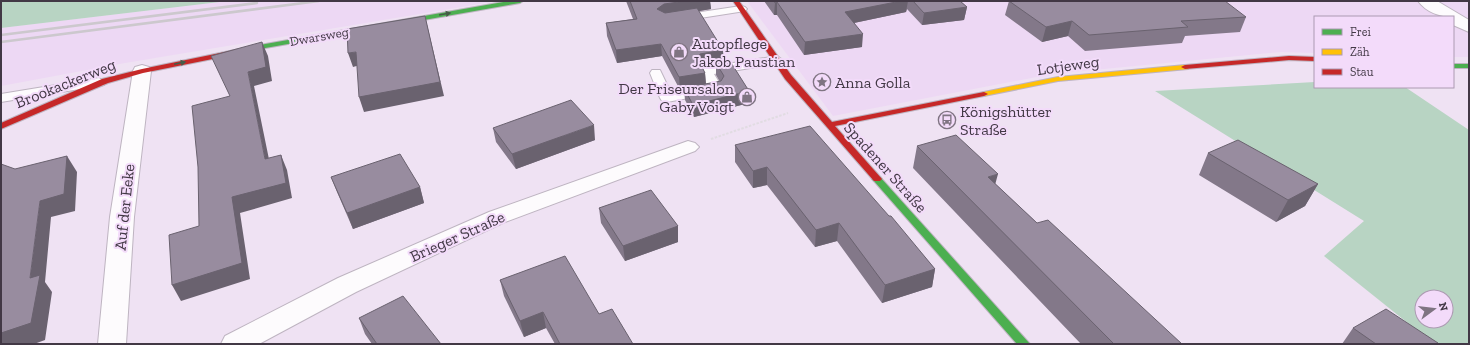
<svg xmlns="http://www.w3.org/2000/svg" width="1470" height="345" font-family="'Zilla Slab',serif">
<rect width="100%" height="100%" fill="#efe2f3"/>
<path fill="#edd8f4" d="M228,1h270l-373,62 -124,23v-58z
M747,1h722v9h-2l2,1v46h-16v-40h-138v36l-34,-1 -229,22 -219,42z"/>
<path fill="#b8d4c3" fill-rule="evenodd" d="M1,1h227l-227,27z
M1315,82v5h90l64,43v214h-35l-110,-88 40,-35 -209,-130zM1422,297h24v24h-24z"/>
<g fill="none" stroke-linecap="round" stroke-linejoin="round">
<defs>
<path id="lane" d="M741,6l4,1 2,2 -2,2 -64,10 -6,-3 6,-3z
M777,56l6,4 -2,3 -67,11 9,15 -2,3 -54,10 -5,-1 -2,-3 -10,-25 2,-3h8l11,23 37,-6 -8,-16 2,-3z
M99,78l6,4 -1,3 -103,17v-8z"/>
<path id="street" d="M1418,1h19l32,19v12l-16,-7v-8c-13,0 -27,-5 -35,-16z
M142,65l7,2 2,4 -17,146 -8,127h-28l12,-127 23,-146 2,-4z
M688,141l7,2 4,4 -4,4 -190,71 -149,70 -97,52h-38l4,-8 113,-58 151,-66z"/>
<path id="fast" d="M509,1h14l-3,2 -266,47 -4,-2 4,-2z
M1453,64h16v4h-16z
M877,176l3,1 150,167h-13l-143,-163 -2,-2z"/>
<path id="slow" d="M1185,65h3v4l-130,12 -74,15 -4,-2 4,-2 74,-15z"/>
<path id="jam" d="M733,1h6l52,74 41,47 152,-30 4,2 -4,2 -149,30 47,53 -2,2h-6l-89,-102z
M254,46l4,2 -1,2 -114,23 -35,10 -107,46v-6l101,-44 40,-10z
M1289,56l26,1v4l-26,-1 -104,9 -4,-2 4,-2z"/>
</defs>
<use href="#lane" stroke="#beb4c1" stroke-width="2"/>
<use href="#street" stroke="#beb4c1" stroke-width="2"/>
<use href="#fast" stroke="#beb4c1" stroke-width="2"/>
<use href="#slow" stroke="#beb4c1" stroke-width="2"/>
<use href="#jam" stroke="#beb4c1" stroke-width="2"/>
<path stroke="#e1dce2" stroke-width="2" stroke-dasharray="2.5 1.5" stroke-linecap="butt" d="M711,139l77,-26"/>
<use href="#lane" fill="#fdfbfd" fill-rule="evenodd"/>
<use href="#street" fill="#fdfbfd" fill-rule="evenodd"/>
<use href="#fast" fill="#4caf50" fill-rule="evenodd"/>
<use href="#slow" fill="#ffc107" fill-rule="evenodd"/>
<use href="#jam" fill="#c62828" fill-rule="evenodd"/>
<path stroke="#ccc8cd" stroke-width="2.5" d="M1,35l256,-32
M1,42l318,-41"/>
</g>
<path fill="#837889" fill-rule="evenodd" d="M626,1h84l1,8 -12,2 25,51 25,29v12l-55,14 -9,-17 -1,-11 -4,1 -18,-34 -45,7 -10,-27 -1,-13 27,-4zM716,64v11l4,7 -14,2 -1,-11 -3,-6z
M764,1h196l7,6 -3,13 -42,5 -15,-16 -1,3 -52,11 8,24 -58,8 -27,-40h-3z
M1009,1l237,16 -6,15 -55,4 -3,7 -97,8 -17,-15 -26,6 -37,-27z
M493,128l102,12 -79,29 -20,-27z
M735,145l154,71 46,53 -3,18 -50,16 -45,-62 -22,6 -48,-62 -14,3 -18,-26z
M917,146l78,38 42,39 145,121h-101l-168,-176z
M1208,153l110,31 -13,22 -29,16 -77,-47z
M331,177l89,10 4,16 -71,26 -16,-37z
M599,208l79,18v16l-53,19 -24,-38z
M500,280l99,34 34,30h-78l-9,-16 -22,9 -20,-41z
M359,318l82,26h-69l-7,-10z
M1353,328l85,15 -1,1h-95z"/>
<path fill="#6a626f" d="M686,1h24l1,8 -46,8 -8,-8 7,-5z
M901,1h7l-2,11 -62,13 1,-13z
M777,2v13h-3l1,-12z
M967,7l-3,13 -42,5 2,-12z
M425,16l19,80 -80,16 -5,-15z
M1072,21l-4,15 -26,6 4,-15z
M863,34l-1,13 -58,8 1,-13z
M262,42l6,14 4,25 -18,5 18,88 -7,-15 -17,-87z
M661,44l1,12 -45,7 -1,-13z
M723,50l1,13h-8v1l-15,3 -3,-8 2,-5z
M356,52l4,13 -7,2 -5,-14z
M705,73l1,13 -22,2v1l-4,1 -1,-13z
M749,91v12l-55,14 -1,-12z
M594,125l1,15 -79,29 -4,-15z
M281,155l6,15 5,28 -52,15 10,66 -69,22 -9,-16 60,-88z
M67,156l10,16 -2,39 -24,6 -6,65 7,10 -7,48 -11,4h-33v-11l29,-55 10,-77z
M767,167v18l-14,3v-17z
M998,174l-6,22 -4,-19z
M1318,184l-13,22 -29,16 12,-22z
M420,187l4,16 -71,26 -6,-16z
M839,223l-2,18 -22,6 1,-17z
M678,226v16l-53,19 -2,-15z
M935,269l-3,18 -50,16 3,-18z
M543,312l3,16 -22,9 -4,-16z"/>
<path fill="#988c9f" stroke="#6a626f" d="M630,1h56l-22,3 -7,5 8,4 32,-5 26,42 -23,4 -2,5 7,14 -26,4 -18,-33 -45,6 -10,-27 31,-4z
M774,1h127l-56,11 18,22 -58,8 -28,-40 -2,1z
M913,1h47l7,6 -43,6z
M1009,1h216l21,16 -65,4 7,6 -99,8 -17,-14 -26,6z
M425,16l15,66 -81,15 -3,-45 -8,1 -1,-24z
M262,42l4,25 -18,5 17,87 16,-4 5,28 -54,14 10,66 -70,22 -3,-50 30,-9 -1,-59 -6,-61 38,-10 -19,-40z
M730,61l19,30 -56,14 -9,-17 37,-7 3,-5 -8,-13z
M571,100l23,25 -82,29 -19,-26z
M810,126l79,90h2l44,53 -50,16 -46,-62 -23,7 -49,-63 -14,4 -18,-26z
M956,135l42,39 -10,3 49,46 11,-3 134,124h-68l-197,-198z
M1238,140l80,44 -30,16 -80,-47z
M400,154l20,33 -73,26 -16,-36z
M67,156l-3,38 -24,7 -10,77 10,-3 -9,48 -30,10v-169l14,5z
M651,190l27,36 -55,20 -24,-38z
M565,256l34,58 13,-5 21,35h-73l-17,-32 -23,9 -20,-41z
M403,296l38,48h-64l-18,-26z
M1386,309l52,34 -2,1h-60l-23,-16z"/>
<defs><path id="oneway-solid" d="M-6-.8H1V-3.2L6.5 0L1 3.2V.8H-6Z"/></defs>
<g fill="#455c48">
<use href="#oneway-solid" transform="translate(445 14) rotate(-10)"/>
<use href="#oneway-solid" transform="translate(180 63) rotate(-12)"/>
</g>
<defs>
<symbol id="shop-ring" viewBox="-11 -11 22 22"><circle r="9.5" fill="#f3dbfa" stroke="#7f7482" stroke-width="1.5"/><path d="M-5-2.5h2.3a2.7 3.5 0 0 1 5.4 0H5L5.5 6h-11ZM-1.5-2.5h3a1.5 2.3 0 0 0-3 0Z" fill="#7f7482"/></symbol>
<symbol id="sight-ring" viewBox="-11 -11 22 22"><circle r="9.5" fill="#f3dbfa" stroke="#7f7482" stroke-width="1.5"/><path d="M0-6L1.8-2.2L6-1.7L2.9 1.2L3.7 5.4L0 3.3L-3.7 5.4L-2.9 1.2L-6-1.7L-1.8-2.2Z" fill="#7f7482"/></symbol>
<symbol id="bus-ring" viewBox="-11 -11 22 22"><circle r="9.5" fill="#f3dbfa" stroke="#7f7482" stroke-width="1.5"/><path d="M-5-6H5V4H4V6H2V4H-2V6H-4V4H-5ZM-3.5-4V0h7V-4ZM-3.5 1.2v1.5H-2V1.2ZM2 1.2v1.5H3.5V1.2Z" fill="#7f7482"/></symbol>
</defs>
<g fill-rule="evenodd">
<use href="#shop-ring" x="669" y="42" width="20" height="20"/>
<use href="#sight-ring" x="812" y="72" width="20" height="20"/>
<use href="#shop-ring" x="737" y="87" width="20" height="20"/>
<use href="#bus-ring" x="937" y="110" width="20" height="20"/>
</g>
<g text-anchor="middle" stroke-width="4" stroke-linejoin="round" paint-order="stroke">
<g font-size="13" fill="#423845" stroke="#f3dbfa">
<text transform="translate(319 36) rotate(-10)" y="5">Dwarsweg</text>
</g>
<g font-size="16" fill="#423845" stroke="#f3dbfa" text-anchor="start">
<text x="692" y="49">Autopflege<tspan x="692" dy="18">Jakob Paustian</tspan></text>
<text x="835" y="88">Anna Golla</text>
<text x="734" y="94" text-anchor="end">Der Friseursalon<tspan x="734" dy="18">Gaby Voigt</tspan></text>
<text x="960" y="117">Königshütter<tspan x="960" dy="18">Straße</tspan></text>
</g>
<g font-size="16" fill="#423845" stroke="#f3dbfa">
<text transform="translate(1068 65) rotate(-8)" y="6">Lotjeweg</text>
<text transform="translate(65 83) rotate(-22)" y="6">Brookackerweg</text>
<text transform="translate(886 167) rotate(48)" y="6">Spadener Straße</text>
<text transform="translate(124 207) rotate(-84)" y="6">Auf der Eeke</text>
<text transform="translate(457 236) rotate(-24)" y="6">Brieger Straße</text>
</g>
</g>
<rect width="1470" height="345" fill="none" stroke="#423845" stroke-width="4"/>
<rect x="1314" y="16" width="140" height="72" fill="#f3dbfa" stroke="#ac9ab2"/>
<rect x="1322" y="29" width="20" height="6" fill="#4caf50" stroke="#ac9ab2"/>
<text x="1350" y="36" font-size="12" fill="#423845">Frei</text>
<rect x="1322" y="49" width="20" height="6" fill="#ffc107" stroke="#ac9ab2"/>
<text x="1350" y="56" font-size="12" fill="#423845">Zäh</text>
<rect x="1322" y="69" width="20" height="6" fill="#c62828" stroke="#ac9ab2"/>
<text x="1350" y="76" font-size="12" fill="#423845">Stau</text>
<g transform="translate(1434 309) rotate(75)"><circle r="19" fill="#f3dbfa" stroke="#ac9ab2"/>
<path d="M0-3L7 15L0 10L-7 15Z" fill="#7f7482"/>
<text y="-6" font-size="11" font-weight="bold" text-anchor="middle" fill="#423845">N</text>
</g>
</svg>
